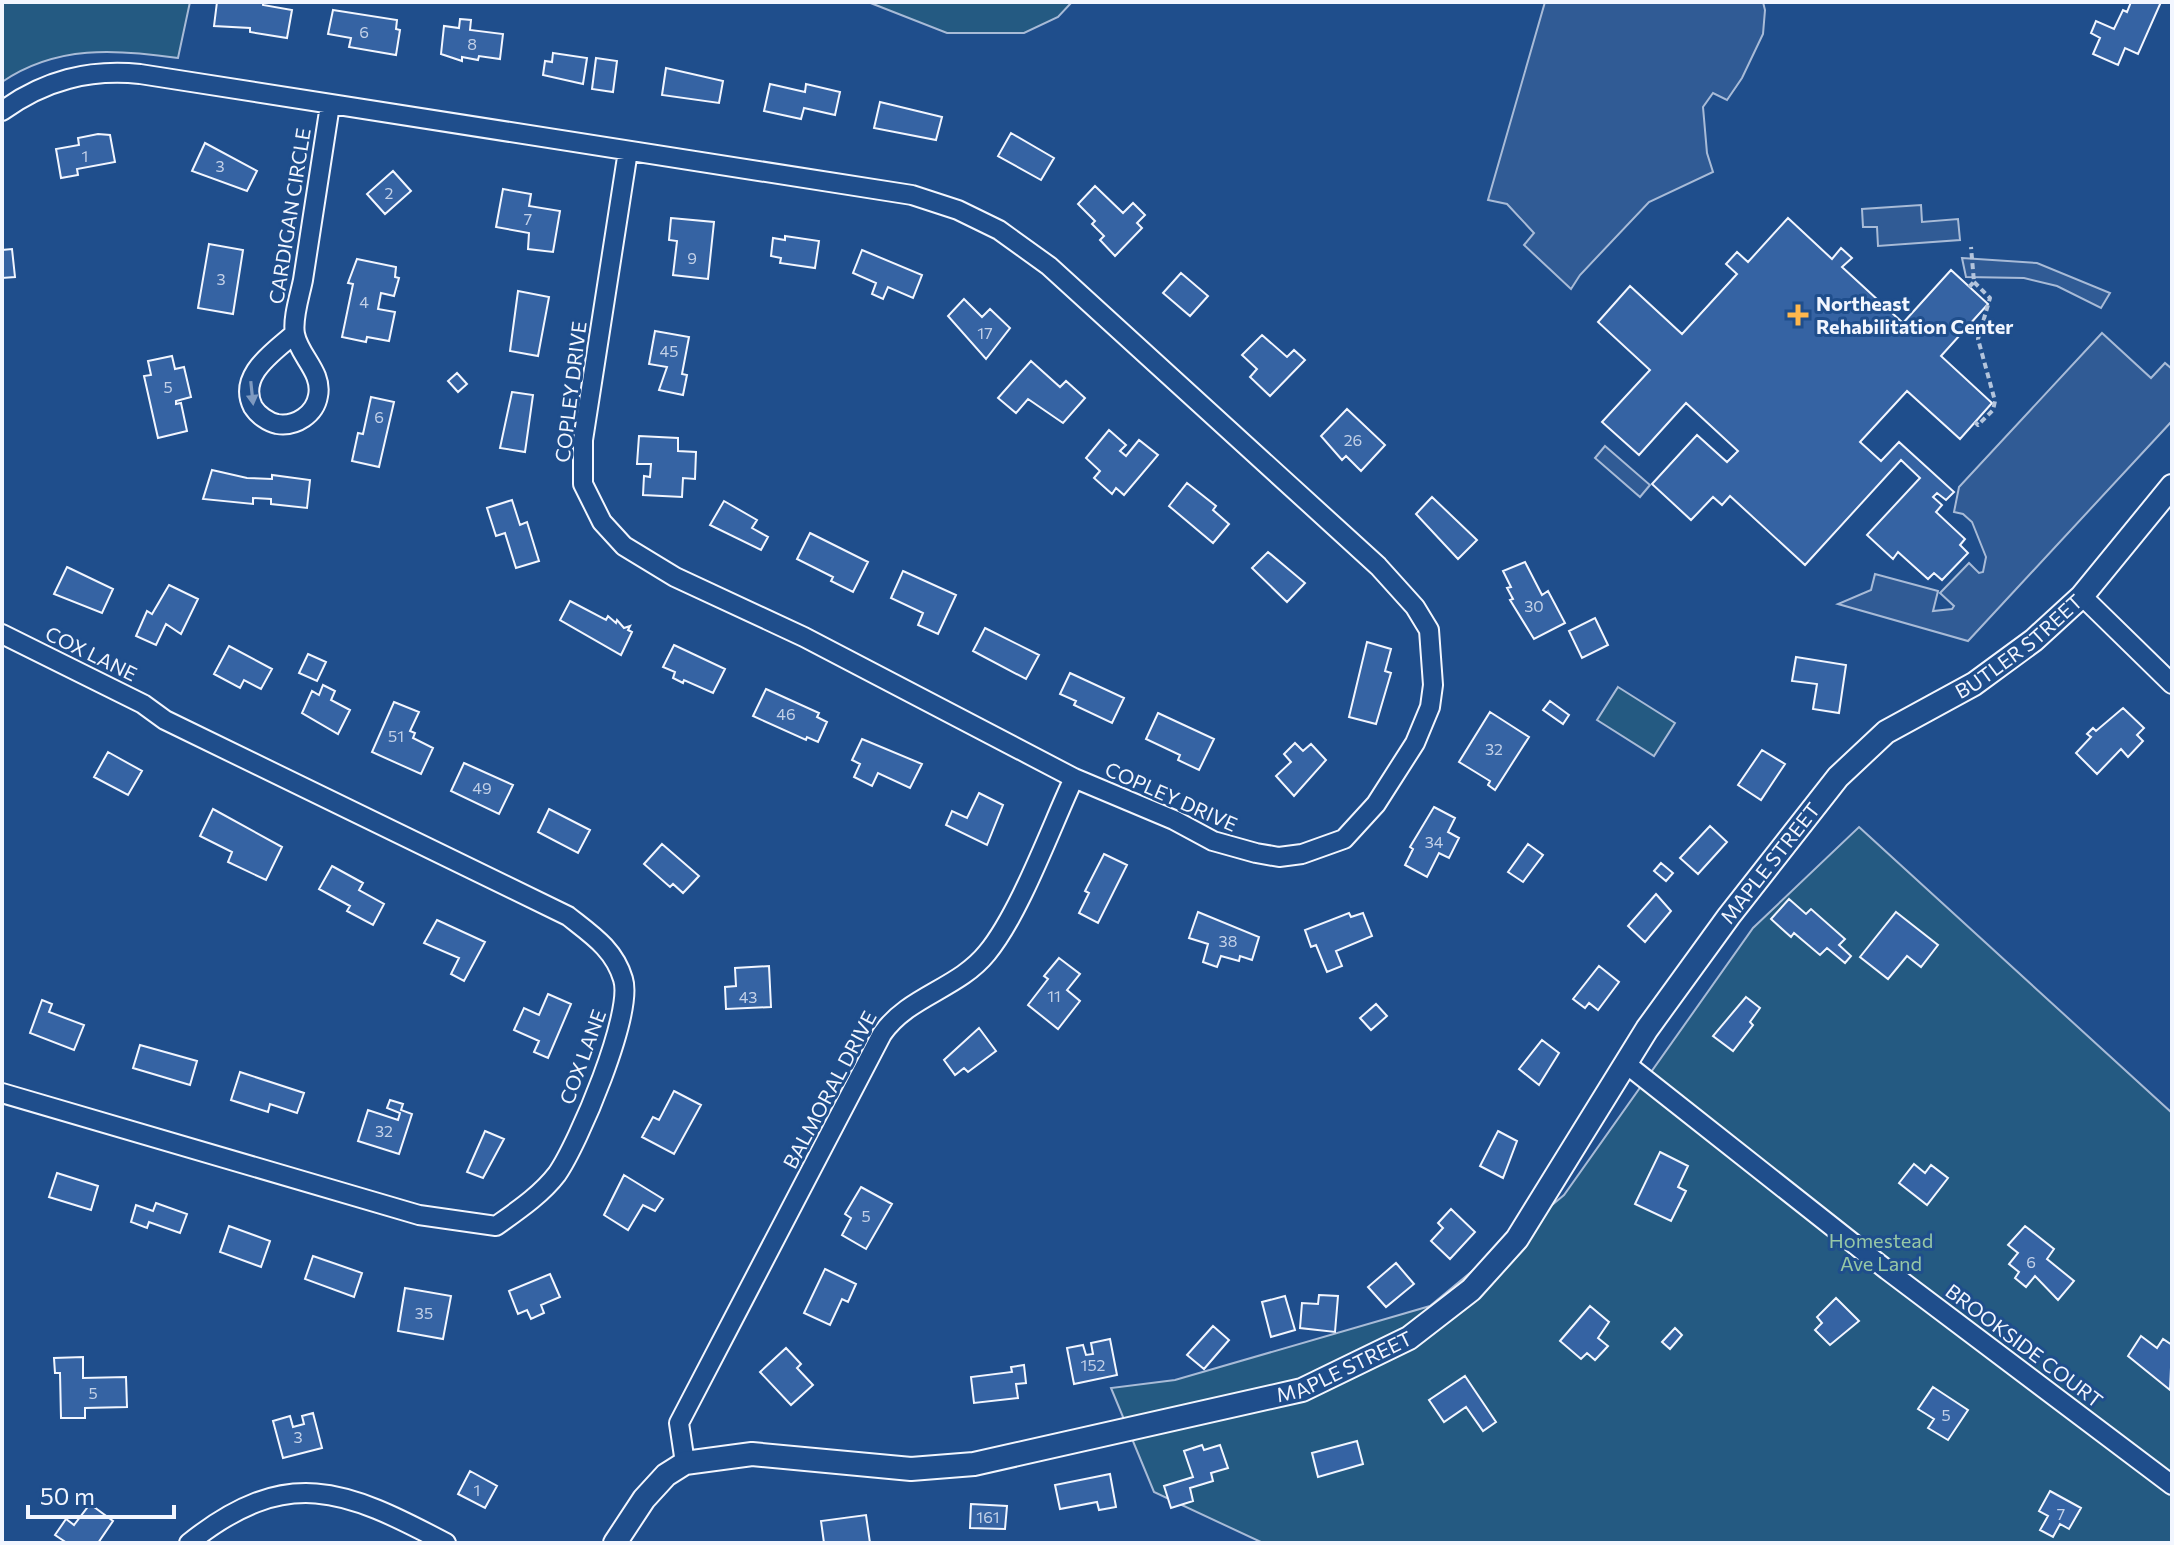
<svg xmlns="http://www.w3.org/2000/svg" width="2174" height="1545" font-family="Commissioner,sans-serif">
<rect width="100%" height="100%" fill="#1f4e8c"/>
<path fill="#245a82" stroke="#a8bbd7" stroke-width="2" d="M2,2h188l-12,56c-62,-9 -122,-13 -176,24z
M868,2h204l-14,15 -34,16h-77z
M1618,687l57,36 -21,33 -57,-36z
M1859,827l313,286v430h-909l-109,-51 -43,-104 64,-8 255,-74 134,-111 189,-267z"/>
<path fill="#305b95" stroke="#a8bbd7" stroke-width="2" d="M1545,2h218l2,8 -2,24 -21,44 -15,22 -14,-7 -10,14 4,46 6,19 -64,30 -69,73 -9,14 -47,-44 10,-12 -27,-29 -19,-4z
M1921,205l1,17 36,-3 2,21 -82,6 -1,-19h-14l-1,-18z
M1962,258l75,5 73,30 -9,15 -44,-22 -33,-8 -58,-1z
M2102,333l49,45 14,-15 7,6v52l-204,220 -130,-37 33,-14 4,-16 63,17 -5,20 19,-2 2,-3 -14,-13 29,-30 10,10 4,-1 3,-15 -14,-35 -9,-8 -9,-2 5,-25z
M1605,446l45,39 -10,12 -45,-39z"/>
<path fill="#3563a3" stroke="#f2f6ff" stroke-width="2" d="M217,2h46v3l29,5 -5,28 -37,-6v-4l-36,-2z
M2131,2h30l-23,52 -13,-6 -7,17 -25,-11 7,-16 -9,-5 5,-12 18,8 9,-19 4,2z
M333,10l64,10 -1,9 4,1 -4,25 -47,-8 2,-9 -23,-4z
M460,19l11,1 -1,10 33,4 -3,25 -21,-3 -1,4 -16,-3v4l-21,-7 3,-28 15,2z
M553,53l34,5 -4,26 -40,-9 2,-14 7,1z
M596,58l21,3 -4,31 -21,-3z
M666,68l57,13 -4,22 -57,-8z
M770,84l35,8 1,-8 34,8 -5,23 -31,-7 -3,11 -37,-8z
M880,102l62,15 -6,23 -62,-12z
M1011,133l43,25 -13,22 -43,-24z
M98,134l12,1 5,27 -38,7 1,6 -17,3 -5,-29 23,-4 -1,-7z
M205,143l52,28 -10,20 -55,-20z
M393,171l18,20 -26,23 -18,-20z
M1095,186l28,27 10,-10 12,12 -8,8 5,5 -27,28 -15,-16 4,-4 -12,-12 3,-3 -17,-17z
M503,189l28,5 -2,12 31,5 -7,41 -25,-3 1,-16 -33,-6z
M671,218l43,4 -6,57 -35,-4 4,-34 -8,-1z
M1788,218l44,41 9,-11 11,10 -10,9 61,56 48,-53 37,34 -47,52 51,47 -32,36 -53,-48 -47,51 21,19 18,-19 55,50 -8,8 -9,-7 -4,4 9,8 -6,7 29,27 -5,6 8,8 -26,27 -8,-7 -6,6 -30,-27 -5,7 -26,-24 53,-57 -19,-18 -96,105 -75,-69 -8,9 -9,-8 -22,23 -39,-36 45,-49 30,27 11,-11 -52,-48 -47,52 -37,-33 48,-52 -52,-48 32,-36 52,48 55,-60 -11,-10 11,-12 11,10z
M785,236l34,5 -4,27 -35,-5 1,-5 -10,-2 2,-18 12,2z
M209,244l34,6 -10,64 -35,-6z
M12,249l3,28 -13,1v-28z
M862,250l60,25 -9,23 -25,-11 -5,12 -11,-5 4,-11 -23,-10z
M357,259l39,8 -1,10 4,1 -5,18 -13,-3 -3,16 17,3 -6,29 -22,-4 -1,5 -24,-5 11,-53 -5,-1z
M1181,273l27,23 -18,20 -27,-23z
M518,291l31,6 -11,59 -28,-5z
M964,299l18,18 8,-8 20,19 -24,31 -38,-43z
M655,331l34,6 -7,37 5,1 -4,20 -24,-5 8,-23 -18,-3z
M1262,335l25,22 7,-7 11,10 -35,36 -20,-19 7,-8 -15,-14z
M172,356l3,13 9,-2 7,30 -15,4v3l5,-1 6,28 -29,7 -14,-62 7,-1 -3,-14z
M1031,361l29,26 6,-6 19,17 -22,25 -35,-24 -12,14 -18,-15z
M457,373l10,11 -9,8 -10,-11z
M512,392l21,3 -8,57 -25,-4z
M371,397l23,5 -15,65 -27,-6 6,-28 5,1z
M1347,409l38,36 -24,26 -15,-15 -4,4 -21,-24z
M1109,430l17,15 -6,6 6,5 13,-16 19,15 -34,40 -8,-7 -4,6 -18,-16 6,-7 -14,-13z
M639,436l39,2v13l18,1 -1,27 -12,-1 -1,19 -39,-2 1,-19 6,1 1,-13h-14z
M212,470l35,8 25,1v-4l38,5 -3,28 -36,-4v-5l-18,-1v6l-50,-5z
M1187,483l29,23 -3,4 16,14 -16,19 -44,-37z
M1432,497l45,43 -19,19 -42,-45z
M512,500l8,25 7,-3 12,39 -23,7 -11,-35 -9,3 -9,-28z
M724,501l33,19 -5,8 16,9 -7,13 -51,-25z
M810,533l58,29 -15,30 -22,-11 2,-4 -36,-18z
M1268,552l37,31 -18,19 -35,-34z
M1525,562l17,33 6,-4 17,32 -31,16 -24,-39 3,-1 -6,-11 4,-1 -8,-16z
M67,567l46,22 -11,24 -48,-19z
M903,571l53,24 -18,39 -20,-9 5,-12 -32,-15z
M169,585l29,14 -17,35 -15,-10 -10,21 -20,-9 11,-25 5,3z
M570,601l36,19 2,-4 8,7 1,-3 7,8 6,-2 -2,4 4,2 -11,23 -61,-35z
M1595,618l13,27 -26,13 -13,-27z
M985,628l54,27 -13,24 -53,-28z
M1367,642l24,7 -6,22 6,2 -15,51 -27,-7z
M674,645l51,24 -12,24 -29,-13 -1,3 -10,-5 2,-6 -12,-5z
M229,646l43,23 -11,20 -17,-9 -4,8 -26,-14z
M308,654l18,8 -9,19 -18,-8z
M1796,657l50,8 -7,48 -26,-4 4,-25 -25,-3z
M1070,673l54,25 -12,25 -38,-18 2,-4 -16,-7z
M323,685l12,6 -4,9 19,10 -12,24 -36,-21 10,-22 7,4z
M766,689l53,24 -2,4 10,5 -9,20 -11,-5 -1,3 -53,-24z
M1550,701l19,14 -6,9 -20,-14z
M394,702l25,10 -9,19 5,2 -2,5 20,10 -12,26 -49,-22z
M2123,708l21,20 -7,7 6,6 -15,16 -7,-8 -24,25 -21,-21 15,-16 -4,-3 6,-6 3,3z
M1490,712l39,25 -34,53 -7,-5 2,-4 -31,-19z
M1158,713l56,26 -15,31 -21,-10 2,-5 -34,-16z
M862,739l60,25 -12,24 -32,-15 -6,13 -18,-9 6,-13 -8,-4z
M1295,743l8,8 8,-7 15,16 -32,36 -18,-20 15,-14 -7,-8z
M1762,750l23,14 -24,36 -23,-15z
M108,752l34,19 -14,24 -34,-18z
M464,763l49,22 -14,29 -48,-23z
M979,793l24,12 -16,40 -41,-20 6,-14 15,7z
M1434,807l21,11 -7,14 11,6 -10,20 -10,-5 -12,24 -22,-12 8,-16 -3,-2z
M213,809l69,38 -16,33 -38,-18 4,-10 -32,-16z
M549,809l41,21 -12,23 -40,-21z
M1710,826l17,16 -29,32 -18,-16z
M662,844l37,32 -16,17 -10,-9 -3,3 -26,-23z
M1528,844l15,11 -20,27 -15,-10z
M1104,854l23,11 -29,58 -19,-10 10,-20 -4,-2z
M1661,863l12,10 -7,8 -12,-10z
M332,866l31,17 -4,7 25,14 -11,21 -26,-14 3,-5 -31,-17z
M1656,894l15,17 -26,31 -17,-16z
M1789,899l17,15 5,-5 34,30 -6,6 12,11 -6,7 -18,-15 -7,7 -26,-22 -3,4 -20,-18z
M1198,912l61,25 -7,23 -12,-4 -1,5 -18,-5 -4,11 -14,-5 5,-18 -19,-6z
M1896,912l42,33 -17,22 -14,-11 -19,23 -28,-22z
M1349,913l2,4 12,-4 9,23 -36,15 6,15 -15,6 -11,-27 -5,2 -6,-17z
M437,920l48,22 -21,39 -13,-7 8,-16 -35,-15z
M1059,958l21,16 -13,16 13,11 -22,28 -30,-24 20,-26 -4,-3z
M769,966l2,41 -45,2 -1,-22 11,-1 -1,-18z
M1599,966l20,16 -21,28 -9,-7 -4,5 -12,-9z
M548,994l23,10 -23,54 -14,-6 5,-11 -25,-11 10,-22 15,7z
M1746,997l14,11 -10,14 3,3 -20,26 -20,-15z
M42,1000l10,4 -3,8 35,13 -10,25 -44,-17z
M1376,1004l11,12 -16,14 -11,-12z
M979,1028l17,23 -28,21 -4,-4 -9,7 -11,-15z
M1542,1040l17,13 -20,32 -20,-16z
M140,1045l57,16 -7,24 -57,-17z
M240,1072l64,21 -7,20 -27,-9 -2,8 -37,-12z
M674,1091l27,14 -27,49 -32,-17 11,-20 6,3z
M390,1100l13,4 -2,6 11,4 -13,40 -41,-13 10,-31 30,10 2,-7 -13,-5z
M485,1131l19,8 -21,39 -16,-6z
M1498,1131l19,10 -14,37 -23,-12z
M1660,1152l28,14 -10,21 8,4 -15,30 -36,-17z
M1914,1164l11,9 6,-8 17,13 -21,27 -28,-22z
M57,1173l41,13 -7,24 -42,-13z
M624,1175l39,24 -8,12 -12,-6 -15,25 -24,-15z
M861,1187l31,17 -26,45 -24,-14 9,-17 -6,-4z
M156,1203l31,11 -7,19 -31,-11 -2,6 -16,-6 5,-17 17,6z
M1451,1209l24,23 -25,27 -19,-18 12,-13 -5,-5z
M229,1226l41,15 -9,26 -41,-15z
M2025,1226l29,23 -7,10 27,22 -16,19 -23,-24 -9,11 -11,-9 4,-6 -10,-8 9,-11 -10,-8z
M313,1256l49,17 -8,24 -49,-18z
M1396,1263l18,21 -28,23 -18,-20z
M825,1269l31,15 -8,18 -6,-3 -12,26 -26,-12z
M550,1274l10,23 -19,8 3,8 -13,6 -4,-9 -9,4 -9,-23z
M405,1288l46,8 -8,43 -45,-8z
M1319,1295l19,1 -3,36 -35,-4 2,-25 16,1z
M1285,1296l10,34 -24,7 -9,-35z
M1836,1298l23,23 -29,24 -15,-15 7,-7 -5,-6z
M1590,1306l19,16 -11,16 10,8 -13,14 -8,-7 -6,6 -21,-18z
M1213,1326l16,14 -25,29 -17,-14z
M1675,1328l7,7 -12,14 -8,-7z
M2141,1336l16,12 6,-9 9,6 -2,45 -42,-34z
M1110,1339l7,36 -43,9 -7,-36 16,-3 3,10 7,-1 -2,-11z
M786,1348l15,16 -4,4 16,17 -22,20 -31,-33z
M83,1357v21l43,-1 1,30 -42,1v10h-24l-1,-45h-5l-1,-15z
M1024,1365l2,18 -10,1 2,14 -44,5 -3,-26 41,-5 -1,-5z
M1465,1376l31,46 -13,9 -17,-24 -22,15 -15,-22z
M1933,1387l35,23 -20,30 -20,-12 6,-9 -16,-10z
M313,1413l9,35 -39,10 -10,-37 17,-5 3,11 11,-3 -2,-8z
M1357,1441l6,23 -45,13 -6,-24z
M1202,1445l2,5 16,-5 8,23 -17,5 2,8 -23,7 3,13 -22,7 -7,-22 29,-9 -9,-26z
M470,1471l27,15 -12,22 -27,-14z
M1110,1474l6,33 -17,3 -2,-8 -37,7 -5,-24z
M2050,1491l31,17 -12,21 -9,-5 -7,13 -13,-7 8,-14 -9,-5z
M90,1504l23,17 -15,22h-31l-12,-8 11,-16 8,6z
M971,1504l36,2 -2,23 -35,-1z
M866,1515l4,28h-46l-3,-22z"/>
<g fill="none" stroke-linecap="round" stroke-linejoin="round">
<defs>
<path id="minor" d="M2,111c43,-31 87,-42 138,-37l772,121 46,15 41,20 50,36 329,300 37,41 14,23 4,55 -3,22 -15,36 -39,61 -32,35 -42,15 -23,3 -23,-4 -43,-12 -39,-21 -100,-42 -270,-141 -129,-60 -51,-31 -22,-24 -19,-38v-44l45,-289
M294,334c-20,18 -57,41 -41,73 5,8 15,15 24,17 19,3 38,-10 41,-28 5,-24 -19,-40 -23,-62 -3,-15 5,-39 8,-54 9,-58 18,-117 27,-175
M2082,596l90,88
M2,634l141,70 22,16 403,196c24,19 46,33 55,63 11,34 -45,165 -66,195 -16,21 -40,37 -61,52l-77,-11 -417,-122
M1625,1063l262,207 285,215
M685,1463l-6,-40 203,-389c26,-38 76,-45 105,-81 33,-40 64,-126 87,-175
M189,1543c98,-78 155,-54 257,0"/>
<g id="tertiary">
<path id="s1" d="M615,1543l29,-44 22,-24 19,-12 67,-9 159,15 63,-5 328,-74 107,-52 62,-48 46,-51 130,-210 82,-113 109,-139 48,-45 88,-48 60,-44 48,-44 90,-110"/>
</g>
</defs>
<use href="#minor" stroke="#f2f6ff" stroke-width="22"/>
<use href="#tertiary" stroke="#f2f6ff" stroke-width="26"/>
<path stroke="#b3c4dc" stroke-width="4" stroke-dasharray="6 4" stroke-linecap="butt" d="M1974,282l16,16 -12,41 17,62 -2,9 -15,15 -3,-3
M1969,287l5,-5 -3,-35"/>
<use href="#minor" stroke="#1f4e8c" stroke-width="18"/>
<use href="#tertiary" stroke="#1f4e8c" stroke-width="22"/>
</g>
<defs><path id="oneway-solid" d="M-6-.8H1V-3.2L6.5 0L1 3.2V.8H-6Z" transform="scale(2)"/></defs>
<use fill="#7e9ac0" href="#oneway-solid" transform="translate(252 393) rotate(84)"/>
<path fill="#ffb74d" stroke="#1f4e8c" stroke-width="3" d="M1794 303h8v8h8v8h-8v8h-8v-8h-8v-8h8z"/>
<g text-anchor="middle" stroke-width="6" stroke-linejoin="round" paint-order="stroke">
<g font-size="16" fill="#c3d1e8">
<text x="364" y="38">6</text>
<text x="472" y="50">8</text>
<text x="85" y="162">1</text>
<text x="220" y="172">3</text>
<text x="389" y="199">2</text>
<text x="528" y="225">7</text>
<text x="692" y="264">9</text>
<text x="221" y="285">3</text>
<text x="364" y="308">4</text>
<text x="985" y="339">17</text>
<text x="669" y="357">45</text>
<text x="168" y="393">5</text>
<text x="379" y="423">6</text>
<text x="1353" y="446">26</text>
<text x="1534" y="612">30</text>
<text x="786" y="720">46</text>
<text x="396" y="742">51</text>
<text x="1494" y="755">32</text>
<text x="482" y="794">49</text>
<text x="1434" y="848">34</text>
<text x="1228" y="947">38</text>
<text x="1054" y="1002">11</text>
<text x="748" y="1003">43</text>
<text x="384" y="1137">32</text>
<text x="866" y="1222">5</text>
<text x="2031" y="1268">6</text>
<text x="424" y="1319">35</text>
<text x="1093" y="1371">152</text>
<text x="93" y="1399">5</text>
<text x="1946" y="1421">5</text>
<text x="298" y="1443">3</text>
<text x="477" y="1496">1</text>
<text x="2061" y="1520">7</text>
<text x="988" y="1523">161</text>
</g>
<g font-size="20" fill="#f2f6ff" stroke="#1f4e8c">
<text transform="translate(290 216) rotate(-81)" y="7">CARDIGAN CIRCLE</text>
<text transform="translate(571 392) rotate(-83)" y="7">COPLEY DRIVE</text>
<text dy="7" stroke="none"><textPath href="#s1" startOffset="1788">BUTLER STREET</textPath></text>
<text transform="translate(91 654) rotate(26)" y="7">COX LANE</text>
<text transform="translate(1171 797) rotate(24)" y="7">COPLEY DRIVE</text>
<text dy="7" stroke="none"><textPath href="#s1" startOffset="1454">MAPLE STREET</textPath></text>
<text transform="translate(583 1057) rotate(-70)" y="7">COX LANE</text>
<text transform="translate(830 1090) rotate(-62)" y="7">BALMORAL DRIVE</text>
<text transform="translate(2024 1346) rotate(37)" y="7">BROOKSIDE COURT</text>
<text dy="7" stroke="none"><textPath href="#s1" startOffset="782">MAPLE STREET</textPath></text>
</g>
<g font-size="20" font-weight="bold" fill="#f2f6ff" stroke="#1f4e8c" text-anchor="start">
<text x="1816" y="311">Northeast<tspan x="1816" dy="23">Rehabilitation Center</tspan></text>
</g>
<g font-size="20" fill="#97c8a6" stroke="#1f4e8c">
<text x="1881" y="1248">Homestead<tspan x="1881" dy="23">Ave Land</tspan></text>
</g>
</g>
<rect width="2174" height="1545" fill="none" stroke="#f2f6ff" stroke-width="8"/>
<path d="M28 1505v12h146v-12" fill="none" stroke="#f2f6ff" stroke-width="4"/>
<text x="40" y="1505" font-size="24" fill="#f2f6ff" stroke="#1f4e8c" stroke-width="6" paint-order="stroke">50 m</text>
</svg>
